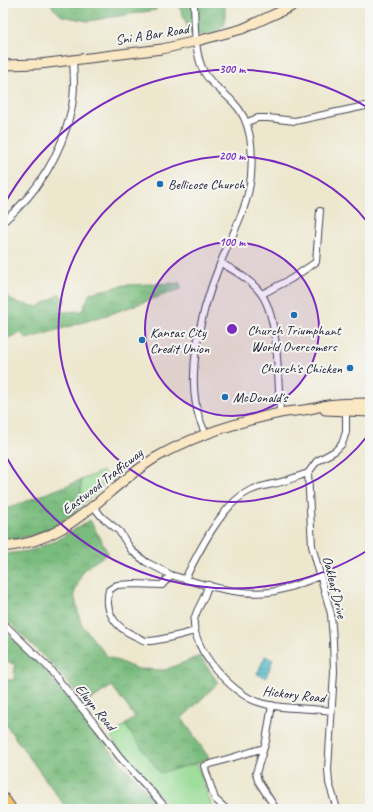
<svg xmlns="http://www.w3.org/2000/svg" width="373" height="812" font-family="Caveat,sans-serif">
<defs>
<pattern id="forest-crowns" width="20" height="18" patternUnits="userSpaceOnUse"><rect width="20" height="18" fill="#7abc7e"/><path d="M2 6a3 3 0 1 1 6 0M12 15a3 3 0 1 1 6 0" fill="none" stroke="#649868"/></pattern>
<pattern id="water-rules" width="6" height="5" patternUnits="userSpaceOnUse"><rect width="6" height="5" fill="#4ebac9"/><path d="M0 2.5h6" fill="none" stroke="#4097a4"/></pattern>
</defs>
<rect width="100%" height="100%" fill="#f6f6f2"/>
<filter id="ink" filterUnits="userSpaceOnUse"><feTurbulence type="fractalNoise" baseFrequency=".025" numOctaves="2"/><feDisplacementMap in="SourceGraphic" scale="8" xChannelSelector="R" yChannelSelector="G"/><feConvolveMatrix kernelMatrix="1 2 1 2 8 2 1 2 1" color-interpolation-filters="sRGB"/></filter>
<filter id="wash" filterUnits="userSpaceOnUse"><feTurbulence type="fractalNoise" baseFrequency=".012" numOctaves="4" result="noise"/><feDisplacementMap in="SourceGraphic" scale="16" xChannelSelector="R" yChannelSelector="G"/><feGaussianBlur stdDeviation="0.9" result="paint"/><feColorMatrix in="noise" values="0 0 0 0 0 0 0 0 0 0 0 0 0 0 0 0 0 1.4 0 .05"/><feComposite in="paint" operator="in"/></filter>
<g filter="url(#wash)">
<rect width="100%" height="100%" fill="#ede7ce"/>
<path fill="#98dc95" stroke="#5d7f68" d="M103,471l6,9 -32,30 4,-13v-17z
M125,725l35,47 37,-9 14,42 4,4h-43l-51,-56 -10,-16z"/>
<path fill="url(#forest-crowns)" stroke="#4e6f5c" d="M51,3h105v7l-68,11 -26,-5 -9,-8z
M178,3h47v22l-8,7 -14,3 -13,-2z
M180,283l1,6 -74,26 -80,24 -6,-6 -18,7v-47l12,9 23,5 22,-13 6,6 -7,12 23,-1 8,-18 35,-8z
M81,480c0,8 1,23 -4,30 -1,3 -5,5 -7,6 -19,15 -44,22 -67,25v-31z
M90,520l18,33 -25,17 -9,24 7,30 26,32 30,13 28,1 35,-14 18,27 -36,35 27,40 -12,5 -37,10 -35,-48 10,-8 -23,-31 -26,17 -33,-37 -50,-50v-62l26,-3 27,-10z
M3,629l41,40 70,86 48,54h-95l-64,-88v-41h11l1,-15 -12,-6z"/>
<path fill="url(#water-rules)" stroke="#386e82" d="M265,656l8,4 -7,17v1l-9,-4z"/>
</g>
<g filter="url(#ink)">
<g fill="none" stroke-linecap="round" stroke-linejoin="round">
<defs>
<path id="street" d="M194,3c1,21 0,50 10,69 7,13 19,19 29,30 19,19 20,48 18,74 -3,32 -19,58 -31,88 -19,47 -40,122 -14,170
M247,122l11,-4h10l27,3 75,-16
M3,222c34,-29 58,-67 68,-111 4,-17 3,-34 2,-52
M221,263c14,8 32,18 41,32 17,25 16,87 18,118
M262,294l29,-15 25,-17 4,-51
M94,507l8,10 17,14 13,20 14,11 25,13
M185,579c13,-26 37,-75 64,-88 8,-4 16,-5 24,-7 12,-2 23,-7 35,-11
M209,585c-3,4 -3,9 -6,14 -3,7 -8,14 -9,22 -2,28 38,73 64,81 23,8 49,5 73,9
M3,623l44,43 51,62 21,28 48,53
M195,631c-10,3 -41,11 -49,10 -4,-1 -8,-4 -11,-5 -20,-9 -31,-24 -26,-46l8,-5 17,-1 28,1 9,-10c30,9 67,21 99,17 18,-3 34,-10 50,-16
M272,705l-6,36 -10,32 2,8 18,28
M226,809l-11,-10 -11,-33 60,-18
M337,809l-8,-26 -1,-14 6,-97 -1,-32 -2,-26 -19,-68 -4,-73 9,-12 18,-10 7,-7 4,-12v-21"/>
<path id="secondary" d="M3,65l37,-1 122,-15 35,-8 45,-12 57,-26
M325,410l45,2
M3,547c70,-6 97,-55 152,-89 37,-22 82,-36 125,-45 10,-2 20,-2 30,-4 6,-1 12,-3 18,-4 13,-2 28,-2 42,-2"/>
<path id="highway" d="M3,799l7,10"/>
</defs>
<use href="#street" stroke="#404051" stroke-width="8"/>
<use href="#secondary" stroke="#404051" stroke-width="11"/>
<use href="#highway" stroke="#404051" stroke-width="14"/>
<use href="#street" stroke="#fff" stroke-width="6"/>
<use href="#secondary" stroke="#fae7c3" stroke-width="9"/>
<use href="#highway" stroke="#f2c36a" stroke-width="12"/>
</g>
</g>
<circle cx="232" cy="329" r="87" fill="#7b2cbf" fill-opacity=".12"/>
<g fill="none" stroke="#7b2cbf" stroke-width="2">
<circle cx="232" cy="329" r="87"/>
<path d="M369 434A173 173 0 1 1 369 224"/>
<path d="M370 549A260 260 0 0 1 4 453M4 205A260 260 0 0 1 370 109"/>
</g>
<g fill="#1f6fb2" stroke="#f6f6f2" stroke-width="1.5">
<circle cx="160" cy="184" r="4"/>
<circle cx="294" cy="315" r="4"/>
<circle cx="142" cy="340" r="4"/>
<circle cx="350" cy="368" r="4"/>
<circle cx="225" cy="397" r="4"/>
</g>
<g text-anchor="middle" stroke-width="4" stroke-linejoin="round" paint-order="stroke">
<g font-size="14" fill="#22223b" stroke="#f6f6f2">
<text transform="translate(152 34) rotate(-9)" y="5">Sni A Bar Road</text>
<text transform="translate(102 481) rotate(-38)" y="5">Eastwood Trafficway</text>
<text transform="translate(335 587) rotate(76)" y="5">Oakleaf Drive</text>
<text transform="translate(294 694) rotate(7)" y="5">Hickory Road</text>
<text transform="translate(96 707) rotate(51)" y="5">Elwyn Road</text>
</g>
<g font-size="14" fill="#22223b" stroke="#f6f6f2" text-anchor="start">
<text x="168" y="189">Bellicose Church</text>
<text x="294" y="335" text-anchor="middle">Church Triumphant<tspan x="294" dy="16">World Overcomers</tspan></text>
<text x="150" y="337">Kansas City<tspan x="150" dy="16">Credit Union</tspan></text>
<text x="342" y="373" text-anchor="end">Church's Chicken</text>
<text x="233" y="402">McDonald's</text>
</g>
</g>
<circle cx="232" cy="329" r="6" fill="#7b2cbf" stroke="#f6f6f2" stroke-width="2"/>
<g font-size="12" text-anchor="middle" font-weight="bold" fill="#7b2cbf" stroke="#f6f6f2" stroke-width="4" stroke-linejoin="round" paint-order="stroke">
<text x="232" y="73">300 m</text>
<text x="232" y="160">200 m</text>
<text x="232" y="246">100 m</text>
</g>
<rect width="373" height="812" fill="none" stroke="#f6f6f2" stroke-width="16"/>
</svg>
